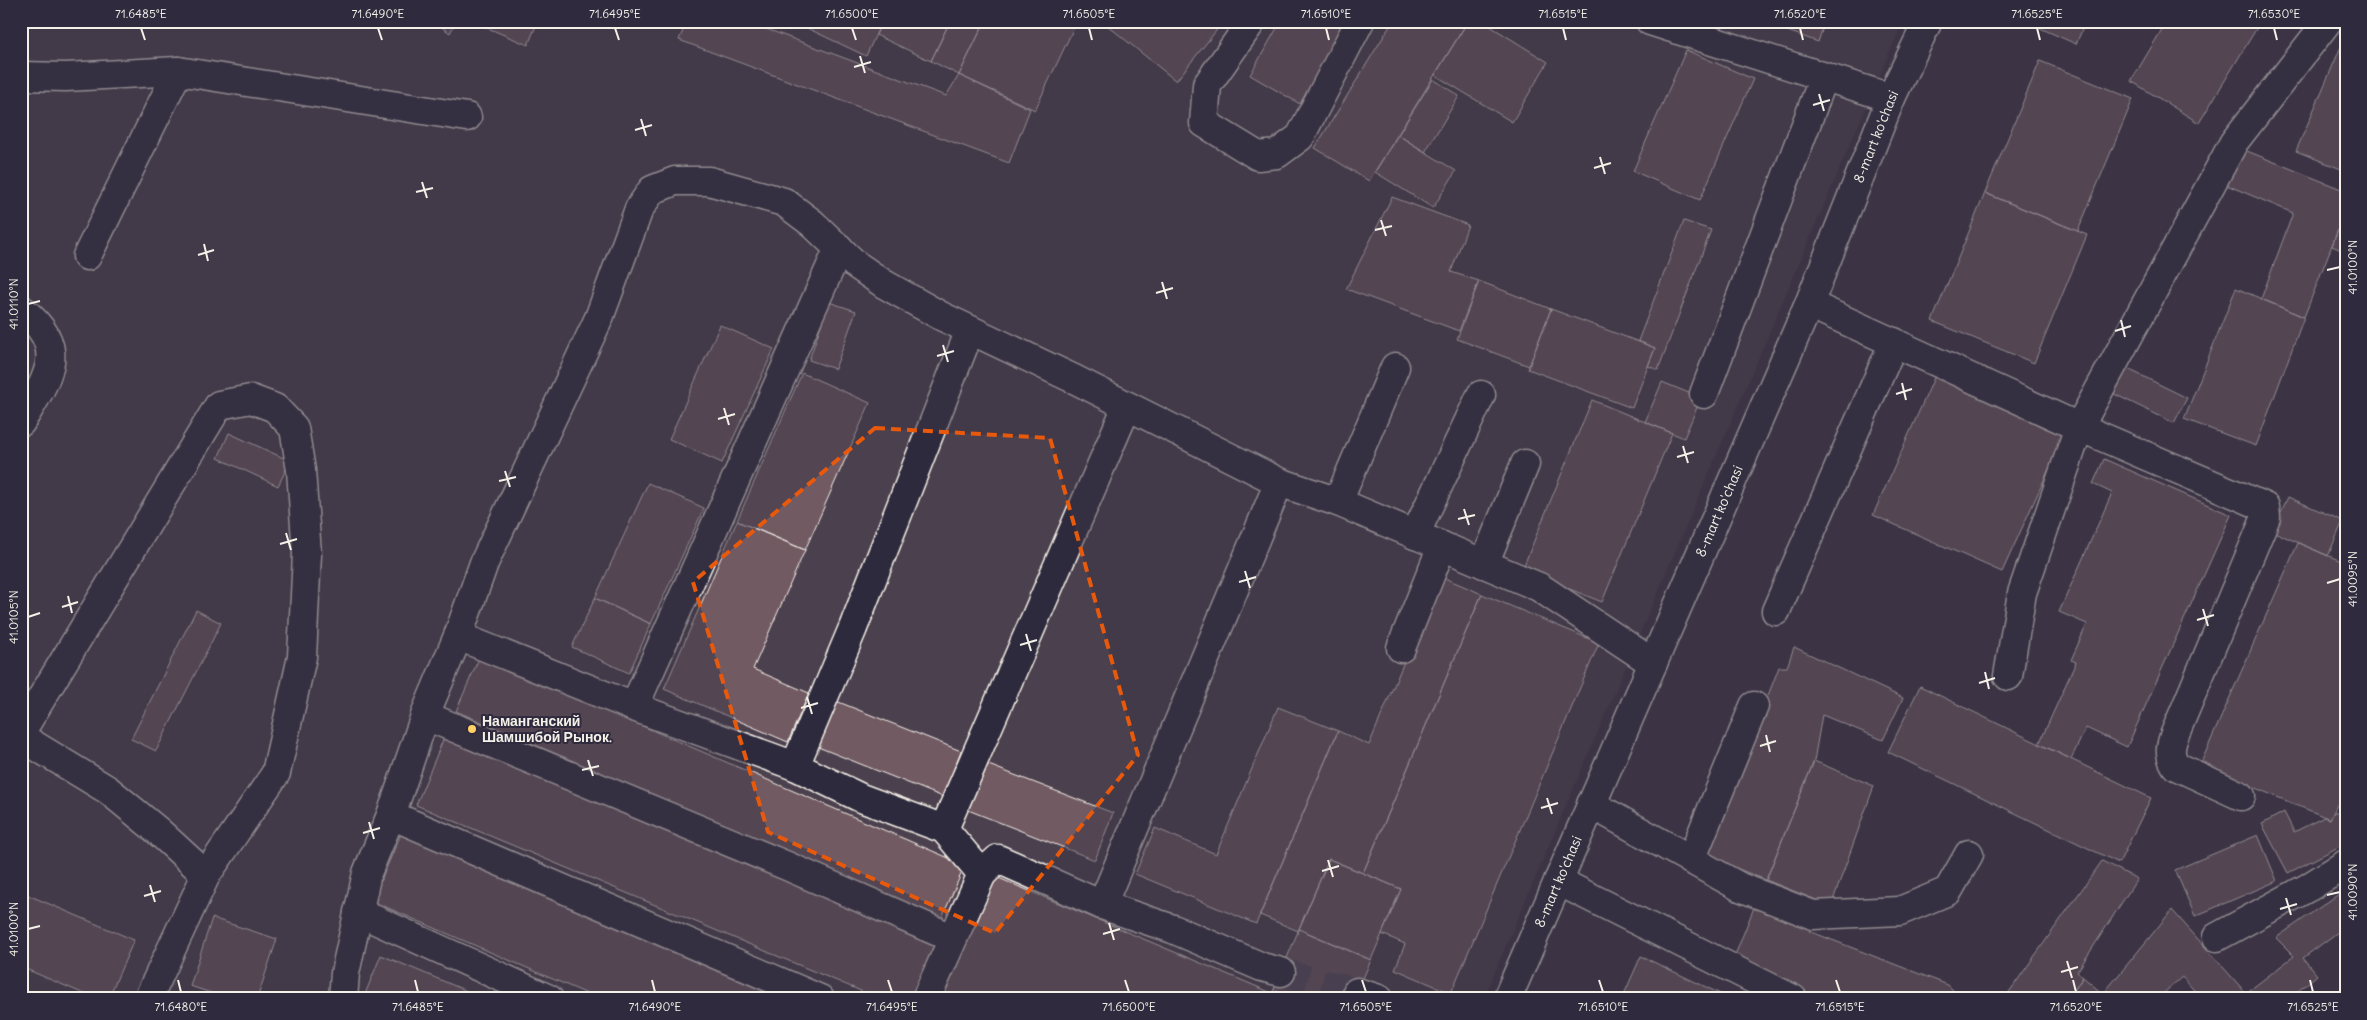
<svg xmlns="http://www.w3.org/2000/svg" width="2367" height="1020" font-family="Delius,sans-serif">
<rect width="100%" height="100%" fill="#3c3445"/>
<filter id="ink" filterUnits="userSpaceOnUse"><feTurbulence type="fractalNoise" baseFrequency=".02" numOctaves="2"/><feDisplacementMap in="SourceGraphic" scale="10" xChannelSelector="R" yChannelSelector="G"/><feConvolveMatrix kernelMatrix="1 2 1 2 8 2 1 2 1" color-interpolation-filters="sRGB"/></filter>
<g filter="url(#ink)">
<path fill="#4c3f4e" d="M21,21h1882l-420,978h-1462z"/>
<path fill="#725a64" stroke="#f4f1e8" d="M433,21h23l-6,12z
M471,21h67l-10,24z
M687,21h58l201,75 13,-21 71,34 -21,54 -330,-123z
M792,21h90l-16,35z
M882,21h68l-19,40 -55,-26z
M950,21h35l-26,54 -28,-14z
M985,21h92l-42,89 -76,-35z
M1102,21h122l-48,60z
M1281,21h69l-50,83 -50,-29z
M1393,21h75l-99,160 -54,-33z
M1468,21h14l66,41 -36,60 -77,-47z
M1760,21h65l-7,21z
M2043,21h43l-10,23 -36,-16z
M2167,21h94l-62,102 -68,-42z
M2346,35v136l-50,-20z
M1686,50l67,29 -53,121 -67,-29z
M2040,61l93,38 -55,132 -93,-38z
M1433,79l26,17 -34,56 -27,-17z
M1398,135l58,36 -23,37 -58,-36z
M2242,149l104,42v18l-42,108 -43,-18 32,-86 -71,-30z
M1985,193l102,42 -53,128 -102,-42z
M1392,197l76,28 -17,47 28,9 -20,50 -113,-42z
M2346,209v43l-14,-6z
M1684,221l27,9 -53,140 -10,-4 7,-18 -17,-7z
M1479,281l72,28 -22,57 -72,-27z
M2236,288l68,29 -48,129 -72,-27z
M829,302l27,9 -21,58 -26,-9z
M1551,309l104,39 -23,60 -104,-39z
M720,325l54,24 -52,114 -53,-24z
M2122,366l65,32 -13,25 -64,-31z
M1937,371l104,47 -3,7 26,11 -62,136 -129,-57z
M802,373l68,30 -65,147 -68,-29z
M1662,382l39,16 -17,40 -39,-16z
M1592,400l80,33 -70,169 -80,-32z
M229,433l61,28 -12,25 -60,-28z
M2104,459l127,56 -104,232 -41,-19 -15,31 -32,-15 37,-82 -5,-2 16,-36 -28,-12 53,-119 -19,-9z
M648,483l56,25 -53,116 -56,-26z
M2288,497l55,24 -15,35 -56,-25z
M737,521l68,29 -52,119 56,24 -21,49 -124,-53z
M2298,543l48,20v224l-16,32 -130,-54z
M1440,576l42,18 -119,279 -34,-14 -31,72 -38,-16 78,-184 31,14z
M1482,594l117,49 -148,350 -56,-24 10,-25 -23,-10 19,-45 -38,-16z
M595,598l56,26 -22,49 -57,-26z
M196,610l25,13 -65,128 -25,-12z
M1794,647l109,51 -20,42 -61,-25 -8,46 -48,119 -60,-24 73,-189h8z
M480,656l485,209 -24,55 -485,-209z
M1920,686l231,112 -32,65 -231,-111z
M836,701l125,50 -18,46 -125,-50z
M1278,707l60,24 -82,193 -121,-50 20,-46 61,26z
M445,735l491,205 -24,59h-32l-464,-194z
M1814,761l60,25 -43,120 -65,-26z
M986,764l127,49 -18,47 -127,-50z
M2284,812l10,20 30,-15 6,2 4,-7h8l4,8v23l-58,30 -26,-49z
M401,834l383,165h-185l-227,-98z
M2258,835l19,46 -82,35 -20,-46z
M1329,859l72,30 -30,71 -72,-31z
M2102,861l35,18 -60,93 6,5 -15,22h-54l-7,-4z
M989,874l283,119 -2,6h-333z
M2346,889v37l-43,32 14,17 -28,24h-38l-5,-6 48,-37 -18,-18z
M21,892l113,48 -26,59h-12l-75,-32z
M1755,905l56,22 -2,4 139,54 14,14h-148l-83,-34z
M2172,910l74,83 5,6h-49l-20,-22 -25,22h-47l-7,-5z
M212,918l65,21 -20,60h-28l-39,-13z
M1299,929l72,31 -17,39h-56l-24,-10z
M381,955l105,44h-123z
M1641,956l90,43h-109z
M2083,977l20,17 7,5h-42z
M1274,989l24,10h-28z"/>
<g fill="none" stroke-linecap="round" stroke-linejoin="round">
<path stroke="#58505d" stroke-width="28" stroke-dasharray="28 14" stroke-linecap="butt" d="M1281,972l76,20"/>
<defs>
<g id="minor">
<path d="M1252,21l-45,64 -3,38 54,33 19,-2 23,-17 60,-116"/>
<path d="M1650,21l241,77"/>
<path d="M21,76l45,1 112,-6 289,46"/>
<path d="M87,256l91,-185"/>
<path d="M1809,304l270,123 186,80 1,10 -92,219c-4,12 -5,19 2,30l65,30"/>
<path d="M21,309c50,39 27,68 0,113"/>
<path d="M1704,394l120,-317"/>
<path d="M1338,502l57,-135"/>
<path d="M1415,535l66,-140"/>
<path d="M1484,564l41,-100"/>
<path d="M1776,611l118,-269"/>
<path d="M458,636l176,71 161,59 66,32 83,31 38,45 -56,125"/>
<path d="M1401,648l41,-102"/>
<path d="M2008,676l14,-83 57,-166 155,-285 94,-121"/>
<path d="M634,707l205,-459"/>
<path d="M426,716l361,150 165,72"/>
<path d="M21,732l198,-327 32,-6 24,9 19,20 7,42 6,84 -5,103 -26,116 -70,102"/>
<path d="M21,737l87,53 50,41 48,44 -58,124"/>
<path d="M795,766l58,-138 117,-298"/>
<path d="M1591,804l149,83 73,28 87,-4 48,-20 21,-37"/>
<path d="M391,815l429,184"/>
<path d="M944,829l183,-423"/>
<path d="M1691,860l63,-154"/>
<path d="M982,874l16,-15 104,46 71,24 89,38 19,5"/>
<path d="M1558,881l235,118"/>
<path d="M1102,905l177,-423"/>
<path d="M358,912l191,87"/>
<path d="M2217,937l92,-50 37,-23"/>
<path d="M1357,992l22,7"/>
<path d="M343,999l2,-26 22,-100 24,-58 36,-105 31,-74 26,-73 115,-245 40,-109 13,-19 23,-9h34l75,21 28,21 43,41 29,20 57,32 135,64 203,102 59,20 201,85 114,76"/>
<path id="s1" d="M1507,999l302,-695 82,-206 37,-77"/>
</g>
</defs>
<use href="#minor" stroke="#f4f1e8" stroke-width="31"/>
<use href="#minor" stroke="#2f2a3d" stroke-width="28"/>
</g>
</g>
<path d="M0 0H2367V1020H0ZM875,428l175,10 88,317 -143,178 -227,-101 -75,-250z" fill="#3c3445" fill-opacity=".55" fill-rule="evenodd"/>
<path fill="none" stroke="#e8590c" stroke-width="4" stroke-dasharray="10 6" stroke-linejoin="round" d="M875,428l175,10 88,317 -143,178 -227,-101 -75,-250z"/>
<path fill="none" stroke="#f4f1e8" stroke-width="2" d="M141,28l4,12M378,28l4,12M615,28l4,12M852,28l4,12M1089,28l3,12M1326,28l3,12M1563,28l3,12M1800,28l3,12M2037,28l3,12M2274,28l3,12M860,56l5,17M854,67l17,-5M1819,94l5,17M1813,105l17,-5M641,119l5,17M635,130l17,-5M1600,157l5,17M1594,168l17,-5M422,182l5,16M416,192l17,-4M1381,220l5,16M1375,230l17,-4M204,244l4,17M198,255l16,-5M2327,270l13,-3M1162,282l5,17M1156,293l17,-5M28,304l12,-3M2121,320l4,17M2115,331l16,-5M943,345l5,17M937,356l17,-5M1902,383l4,17M1896,394l16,-5M724,408l5,17M718,419l17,-5M1683,446l5,17M1677,457l17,-5M505,471l5,16M499,481l17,-4M1464,509l5,16M1458,519l17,-4M286,533l5,17M280,544l17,-5M1245,571l5,17M1239,582l17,-5M2327,583l13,-4M68,596l4,17M62,607l16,-5M2203,609l5,17M28,617l12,-4M2197,620l17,-5M1026,634l5,17M1020,645l17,-5M1985,672l4,17M1979,683l16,-5M807,697l5,17M801,708l17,-5M1766,735l4,17M1760,746l16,-5M588,760l5,16M582,770l17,-4M1547,798l5,16M1541,808l17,-5M369,822l5,17M363,833l17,-5M1328,860l5,17M1322,871l17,-5M150,885l5,17M2327,895l13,-3M144,896l17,-5M2286,898l5,17M2280,909l17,-5M1109,923l5,17M28,929l12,-3M1103,934l17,-5M2067,961l5,17M2061,972l17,-5M178,980l3,12M415,980l3,12M652,980l3,12M888,980l4,12M1125,980l4,12M1362,980l4,12M1599,980l4,12M1836,980l4,12M2073,980l3,12M2310,980l3,12"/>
<circle fill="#ffd166" stroke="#2f2a3d" stroke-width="2" cx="472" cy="729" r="5"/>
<g text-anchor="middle" stroke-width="4" stroke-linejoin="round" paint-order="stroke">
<g font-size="14" fill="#f4f1e8" stroke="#2f2a3d">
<text dy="5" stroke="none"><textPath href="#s1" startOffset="938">8-mart ko'chasi</textPath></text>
<text dy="5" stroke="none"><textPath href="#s1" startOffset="532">8-mart ko'chasi</textPath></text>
<text dy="5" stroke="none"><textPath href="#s1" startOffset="128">8-mart ko'chasi</textPath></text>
</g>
<g font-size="14" font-weight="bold" fill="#f4f1e8" stroke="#2f2a3d" text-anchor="start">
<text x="482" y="726">Наманганский<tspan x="482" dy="16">Шамшибой Рынок.</tspan></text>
</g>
</g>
<rect width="2367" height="1020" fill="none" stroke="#2f2a3d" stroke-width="55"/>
<rect x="28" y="28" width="2312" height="964" fill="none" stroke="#f4f1e8" stroke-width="2"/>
<g font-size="12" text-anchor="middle" fill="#f4f1e8">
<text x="141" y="18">71.6485°E</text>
<text x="378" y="18">71.6490°E</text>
<text x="615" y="18">71.6495°E</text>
<text x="852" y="18">71.6500°E</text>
<text x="1089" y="18">71.6505°E</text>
<text x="1326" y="18">71.6510°E</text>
<text x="1563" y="18">71.6515°E</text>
<text x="1800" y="18">71.6520°E</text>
<text x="2037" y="18">71.6525°E</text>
<text x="2274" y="18">71.6530°E</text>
<text transform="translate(2353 267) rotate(-90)" y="4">41.0100°N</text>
<text transform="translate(14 304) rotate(-90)" y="4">41.0110°N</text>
<text transform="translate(2353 579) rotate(-90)" y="4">41.0095°N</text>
<text transform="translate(14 617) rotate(-90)" y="4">41.0105°N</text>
<text transform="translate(2353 892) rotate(-90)" y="4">41.0090°N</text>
<text transform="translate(14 929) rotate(-90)" y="4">41.0100°N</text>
<text x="181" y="1011">71.6480°E</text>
<text x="418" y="1011">71.6485°E</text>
<text x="655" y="1011">71.6490°E</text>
<text x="892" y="1011">71.6495°E</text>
<text x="1129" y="1011">71.6500°E</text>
<text x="1366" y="1011">71.6505°E</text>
<text x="1603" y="1011">71.6510°E</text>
<text x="1840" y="1011">71.6515°E</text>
<text x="2076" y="1011">71.6520°E</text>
<text x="2313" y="1011">71.6525°E</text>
</g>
</svg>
